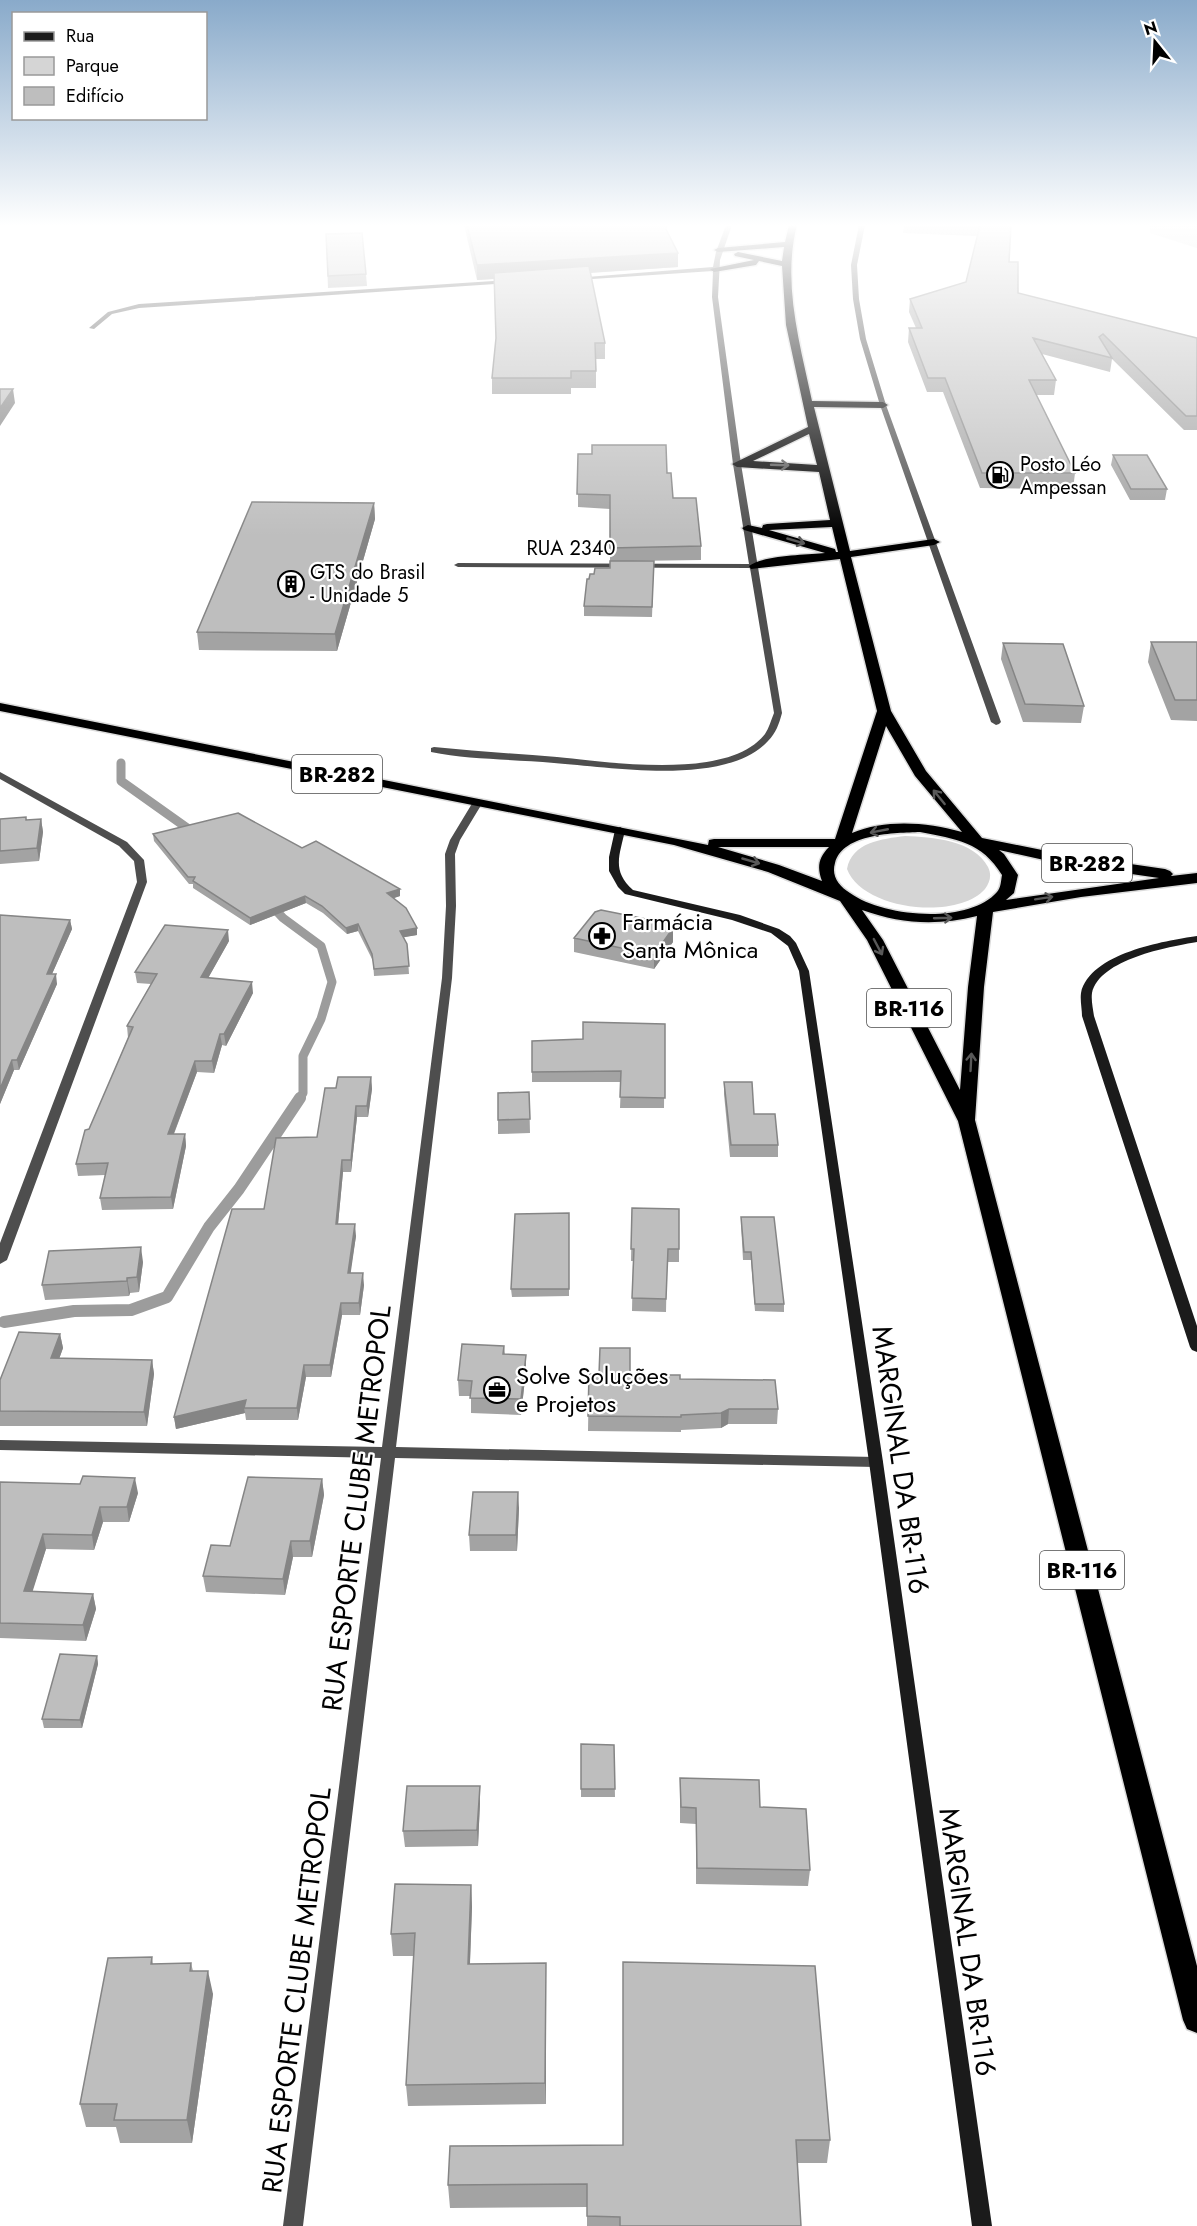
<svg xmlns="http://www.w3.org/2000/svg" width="1197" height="2226" font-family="Jost,sans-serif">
<rect width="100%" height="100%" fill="#fff"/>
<path fill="#d5d5d5" d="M1149,225h48v23l-47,-15z
M905,836c27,1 69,4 83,31 4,8 2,15 -3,22 -28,32 -123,21 -138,-20 5,-27 35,-30 58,-33z"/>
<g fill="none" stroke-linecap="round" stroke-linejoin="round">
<path stroke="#9c9c9c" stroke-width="9" d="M121,763v18l76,54
M269,903l14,15 38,28 11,36 -11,37 -18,37v37l-4,6"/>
<path stroke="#9c9c9c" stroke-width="12" d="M4,1322l70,-11 57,-1 36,-13 42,-70 30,-38 61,-91"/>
<defs>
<path id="highway" d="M789,225h8c-15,58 3,119 15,176l71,1 5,3 -5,3 -69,-1 36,144 84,-12 6,3 -6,3 -83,12 40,154 35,60 56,67 80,16 103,15 5,2 3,3 -2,2 26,-3v10l-116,14 -88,15 -9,75 -9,133 222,846v67l-10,-4 -4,-9 -225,-899 -91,-181 -27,-39 -72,-29 -94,-27 -674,-134v-8l708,142 1,-5 5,-1h121l42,-128 -37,-152 -89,10 -2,-3c14,-11 58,-11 76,-13l-81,-23 -2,-2 6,-3 14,3 1,-3 4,-1 63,-4 -11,-48 -82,-5 -5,-3 76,-37 -22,-102 -4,-59 -23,-5 -3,4 -42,7 -4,-3 44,-9 -19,-4 -1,-2 4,-2 44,9 2,-14 -66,5 -4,-2 4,-2 67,-6zM809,434l8,31 -64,-4zM832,527l6,25h-2l-1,-3 -66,-19zM886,726l29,50 47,56c-35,-10 -77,-13 -110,1zM920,832c36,7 62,10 82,43 -1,5 -1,13 -5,17 -29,33 -114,25 -147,1 -11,-7 -19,-17 -15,-30 8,-30 60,-30 85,-31zM718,847h111c-11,11 -12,21 -7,34l-43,-16zM999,850l63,14 97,14 -153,22 8,-7 4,-18 -14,-21zM862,910c39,14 75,16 115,6l-9,71 -8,103 -77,-150z"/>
</defs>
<use href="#highway" stroke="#dbdbdb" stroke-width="3"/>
<path fill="#4e4e4e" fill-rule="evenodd" d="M726,225h6l-12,35 -2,37 23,167 41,249c-3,11 -6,20 -14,28 -43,46 -157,26 -214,22 -40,-4 -84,-3 -123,-11v-4l3,-1c41,4 82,7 123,10 52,5 172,24 208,-23 4,-6 6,-14 9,-21l-24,-145 -292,-1 -4,-2 4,-2 291,1 -16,-100 -21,-167 1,-26 -136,9 -3,-2 139,-11 3,-15z
M859,225h6l-8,40 2,34 7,40 20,66 115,317 -2,2 -3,1 -5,-3 -111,-317 -20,-66 -7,-40 -2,-34z
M509,280l2,3 -372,25 -27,6 -18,15 -5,-1 19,-16 31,-8z
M0,772l127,70 17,18 3,22 -140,378 -7,4v-21l137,-361 -3,-21 -15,-15 -119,-67z
M478,799l5,3 -23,38 -5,14 1,52 -4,72 -56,469 480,10 5,1 2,4 -2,4 -5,1 -481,-9 -92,768h-20l98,-768 -381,-8v-10l382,7 60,-469 4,-72 -1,-52 5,-14 23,-38z"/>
<path fill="#1b1b1b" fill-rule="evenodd" d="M620,827l5,3c-5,25 -14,40 8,60l107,25 39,14 11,7 6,7 13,28 74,491 109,764h-20l-103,-764 -70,-491 -11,-25 -17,-13 -39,-13 -107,-26 -7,-7 -9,-16v-14l6,-27z
M1197,936v6c-29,5 -97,17 -105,51 -1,7 1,16 2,23l103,310v26l-5,-2 -2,-3 -108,-331c0,-7 -2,-16 -1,-23 9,-40 83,-52 116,-57z"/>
<use href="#highway" fill="#000" fill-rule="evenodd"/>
</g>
<path fill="#a3a3a3" d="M464,225h202v4l12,38 -88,6 15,70v16h-9v29h-25v6h-79v-16l4,-39 -2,-60 -17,1z
M904,225h107l-2,37 9,31 179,45v92h-13l-72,-71 -2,13 -68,-18 14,26 -2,15h-18l39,78 -2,16 -93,-1 -37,-96h-16l-19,-50 1,-14h7l-7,-16 1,-13 56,-17 11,-46 -74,-3z
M326,234l40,40 1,12 -39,2z
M578,454l89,19 6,25 28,48v14l-68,1h21l-2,56 -68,-1v-10l5,-27 5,-5 16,-6v-59l-32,-2z
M1113,455l54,34 -2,11h-35l-19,-35z
M374,503l1,16 -38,132 -138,-1 -2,-18z
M1151,642h46v79l-26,-1 -23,-58z
M1003,643l81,63 -3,17 -58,-1 -22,-63z
M0,819l27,1 14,-1 2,13 -4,29 -39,3z
M153,834l149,14 98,41v7l-6,2 23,30v7l-14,2 4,7 2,30 -35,2 -1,-15 -15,-30 -11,3 -24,-21 -17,-10 -56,22 -57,-37v-4h-4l-35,-43z
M0,915l70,5 2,9 -20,45 5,10 -38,86h-5l-14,34z
M671,927l2,15 -19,27 -80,-17v-14z
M229,941l-21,37 45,15 -27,53 -4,-1 -8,28 -17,-1 -23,62h11l1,12 -13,63 -71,1 -2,-12 5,-23 -27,1 -2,-12 13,-35 39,-91 -1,-12 24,-42 -14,-1 -2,-11z
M665,1024l-1,84h-44l1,-26h-89v-41l51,-2z
M371,1077l1,12 -4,28h-11l-6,55h-8l-5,52 18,12 -6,37 14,12 -4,30h-18l-11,62h-25l-8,43h-52l-1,-7 -69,16 -2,-12 90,-208 53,-72 19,-49z
M724,1082l30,32 24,31v12h-48l-6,-63z
M529,1092l1,41 -32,1v-14z
M632,1208l47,41v13h-12l-1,50 -34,-1 1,-50h-2z
M569,1213v83l-57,1 -1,-8z
M741,1217l43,87v8l-29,-1 -4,-51h-8l-2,-36z
M143,1262l-4,30 -9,1 -1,3 -84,4 -3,-15z
M60,1334l3,14 -4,11 93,1 2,14 -7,52h-147v-46z
M504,1346l1,8 21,1v15l-5,45 -50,-2v-17h-12l-1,-16z
M589,1374l41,1 50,4 98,30 -1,15h-49l-7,4 -40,2v2l-93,-1z
M322,1479l2,16 -12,62h-19l-8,38 -79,-3 -3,-16 27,-30z
M0,1482l138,11 -9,29h-26l-9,28 -48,-1 -14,42 61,3 3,15 -10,32 -86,-3z
M519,1508l-2,43h-47l-1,-16z
M97,1656l1,8 -16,64h-38l-2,-9z
M581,1744l33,1 1,52h-34z
M680,1778l80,29 50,63 -2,16 -112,-2v-60l-16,-1z
M480,1802l-2,44 -73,1 -2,-16z
M471,1885l1,22 -2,57 76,21v119l-138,2 -2,-21 8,-129h-21l-2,-22z
M152,1957l1,7 38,-1 2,8 20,23 -21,149h-72l-4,-16h-30l-6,-23z
M623,1962l207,178 -3,23h-30l4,63h-214v-19l-137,1 -2,-23 175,-40z"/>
<path fill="#858585" d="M678,253v14l-201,13v-15z
M13,389l2,14 -15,23v-18z
M374,503l1,16 -38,132 -2,-17z
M41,819l2,13 -4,29 -2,-13z
M400,889v7l-12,4 -1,-7z
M305,896l1,7 -56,22v-7z
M70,920l2,9 -24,54 -1,-9z
M358,924v7l-11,3 -1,-6z
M671,924v7l2,-3v14l-19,27v-14z
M417,928v7l-17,3v-7z
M228,930l1,11 -27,48 -1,-12z
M56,974l1,10 -38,86 -2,-10z
M252,982l1,11 -27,53 -2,-12z
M220,1034l2,11 -8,28 -2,-12z
M12,1060l2,10 -14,34v-15z
M195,1061l2,11 -28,74 -1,-12z
M371,1077l1,12 -4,28 -1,-11z
M356,1106l1,11 -6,55v-12z
M185,1134l1,12 -13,63 -2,-12z
M342,1160l1,12 -6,63 -1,-11z
M355,1224l1,12 -7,49 -1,-12z
M141,1247l2,15 -4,30 -2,-15z
M363,1273l1,12 -4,30 -1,-12z
M127,1278l3,15 -1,3 -2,-15z
M341,1303l1,12 -11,62 -1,-12z
M60,1334l3,14 -9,25 -3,-15z
M526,1355v15l-5,45v-16z
M152,1360l2,14 -7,52 -3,-14z
M304,1365l2,12 -8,43 -1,-12z
M246,1400l-2,8 1,5 -69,16 -2,-12z
M729,1409l-1,15 -7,4v-15z
M135,1478l3,15 -9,29 -2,-15z
M322,1479l2,16 -12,62 -2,-16z
M518,1492l1,16 -2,43 -1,-16z
M100,1507l3,15 -9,28 -2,-15z
M43,1534l3,15 -18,57 -4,-15z
M291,1541l2,16 -8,38 -2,-16z
M93,1594l3,15 -10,32 -3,-16z
M97,1656l1,8 -16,64 -2,-8z
M480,1786v16l-2,44 -1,-16z
M471,1885l1,22 -3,79 -1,-22z
M546,1963v141l-1,-21z
M208,1971l5,23 -21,149 -5,-23z"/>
<path fill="#bebebe" stroke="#858585" stroke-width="1.5" d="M467,225h199v4l12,24 -201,12z
M980,225h31l-2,37h9v31l179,45v78h-11l-83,-82 -4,3 13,21 -79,-20 23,42h-27l46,93h-93l-37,-95h-17l-19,-50h13l-12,-29 56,-17z
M362,233l4,41 -38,2 -2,-42z
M589,266l16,77h-10l1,28h-25v7h-79l4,-40 -2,-65z
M0,389h13l-13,19z
M592,445h74l1,28h4l2,25h23l5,48 -91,2v-53l-33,-1 1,-40h14z
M1113,455h34l20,34h-36z
M252,502l122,1 -39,131 -138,-2z
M610,561h44l-2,46 -68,-1 3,-27h2l1,-5h4l1,-6h15z
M1151,642h46v58h-22z
M1003,643l60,1 21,62 -59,-2z
M238,813l64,35 14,-7 84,48 -13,4 19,15 11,20 -17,3 7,13 2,22 -35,3 -2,-15 -14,-30 -12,4 -24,-22 -17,-10 -55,22 -57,-37 2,-4h-7l-35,-43z
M26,817v3l15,-1 -4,29 -37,3v-32z
M601,910l70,14 -2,3 4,1 -19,27 -80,-17 21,-26z
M0,915l70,5 -23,54h9l-39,86h-5l-12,29z
M165,925l63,5 -27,47 51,5 -28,52h-4l-8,27h-17l-27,73h17l-14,63 -71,1 8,-35 -32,1 9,-34 4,-1 44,-102 -6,-1 30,-52 -22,-2z
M583,1022l82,2v74l-45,-1 1,-26 -89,1v-31l51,-2z
M338,1077h33l-4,29h-11l-5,54h-9l-6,64h19l-7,49h15l-4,30h-18l-11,62h-26l-7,43h-53l2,-8 -72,17 58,-208h32l12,-71 41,-1 8,-49h11z
M724,1082h28l2,32h21l3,31h-47z
M529,1092l1,27 -32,1v-27z
M632,1208l47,1v40h-11l-2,50 -34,-1 2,-49h-3z
M569,1213v76h-58l4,-75z
M741,1217h33l10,87h-29l-4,-52h-7z
M141,1247l-4,30 -10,1v3l-85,4 7,-34z
M19,1332l41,2 -9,24 101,2 -8,52 -144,-1v-31z
M462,1344l42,2 -1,8 23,1 -5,44 -51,-1 2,-17 -14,-1z
M600,1348h30v27h50v4l95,1 3,29h-49l-8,4 -40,2v2l-93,-1 1,-42h10z
M83,1476l52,2 -8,29h-27l-8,28 -49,-1 -19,57 69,3 -10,31 -83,-2v-141l80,2z
M248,1477l74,2 -12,62h-19l-8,38 -80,-3 8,-31 19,1z
M473,1492h45l-2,43h-47z
M60,1654l37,2 -17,64 -38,-1z
M581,1744l33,1 1,44h-34z
M680,1778l79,2 1,27 46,2 4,61 -113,-2 -1,-60 -15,-1z
M407,1786h73l-3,44 -74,1z
M395,1884l76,1 -3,79 78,-1 -1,120 -139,2 9,-152 -24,1z
M152,1957l-1,7 40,-1 -1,8h18l-21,149h-73l3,-16h-37l28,-146z
M623,1962l192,4 15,174h-34l5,86h-181v-9l-33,-1v-32l-139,1 2,-39 173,-1z"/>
<defs><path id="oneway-shaft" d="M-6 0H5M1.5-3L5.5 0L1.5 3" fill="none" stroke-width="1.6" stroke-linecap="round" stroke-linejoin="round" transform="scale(1.5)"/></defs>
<g stroke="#595959">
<use href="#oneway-shaft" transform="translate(780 465) rotate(2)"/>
<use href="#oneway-shaft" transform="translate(796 541) rotate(16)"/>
<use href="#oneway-shaft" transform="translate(939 797) rotate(-129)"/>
<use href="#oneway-shaft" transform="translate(879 831) rotate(169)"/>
<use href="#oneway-shaft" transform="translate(751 861) rotate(16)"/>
<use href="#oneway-shaft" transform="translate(1044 898) rotate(-9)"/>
<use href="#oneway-shaft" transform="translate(943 918) rotate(-2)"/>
<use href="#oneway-shaft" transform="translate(878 947) rotate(62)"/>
<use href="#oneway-shaft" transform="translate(971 1062) rotate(-87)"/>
</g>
<linearGradient id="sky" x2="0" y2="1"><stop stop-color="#89aaca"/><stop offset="0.42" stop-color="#fff"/><stop offset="1" stop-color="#fff" stop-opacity="0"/></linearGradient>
<rect width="1197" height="536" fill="url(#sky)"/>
<defs>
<symbol id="fuel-ring" viewBox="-11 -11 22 22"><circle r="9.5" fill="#fff" stroke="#000" stroke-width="1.5"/><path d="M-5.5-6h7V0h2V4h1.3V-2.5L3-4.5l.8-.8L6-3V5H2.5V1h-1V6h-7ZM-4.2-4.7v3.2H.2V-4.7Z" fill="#000"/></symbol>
<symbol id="building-ring" viewBox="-11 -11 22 22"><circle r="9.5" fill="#fff" stroke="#000" stroke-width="1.5"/><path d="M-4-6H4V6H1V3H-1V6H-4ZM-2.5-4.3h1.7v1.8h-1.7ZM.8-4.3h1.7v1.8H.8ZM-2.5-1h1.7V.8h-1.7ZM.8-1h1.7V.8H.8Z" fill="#000"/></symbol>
<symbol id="pharmacy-ring" viewBox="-11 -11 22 22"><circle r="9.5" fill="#fff" stroke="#000" stroke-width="1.5"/><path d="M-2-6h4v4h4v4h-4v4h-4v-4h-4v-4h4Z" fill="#000"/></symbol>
<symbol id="office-ring" viewBox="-11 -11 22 22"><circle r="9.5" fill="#fff" stroke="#000" stroke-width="1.5"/><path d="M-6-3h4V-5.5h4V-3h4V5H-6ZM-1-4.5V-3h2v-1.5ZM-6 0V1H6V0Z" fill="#000"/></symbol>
</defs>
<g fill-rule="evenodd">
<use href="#fuel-ring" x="985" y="460" width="30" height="30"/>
<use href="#building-ring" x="276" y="569" width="30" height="30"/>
<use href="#pharmacy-ring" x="587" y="921" width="30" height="30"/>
<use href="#office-ring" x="482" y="1375" width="30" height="30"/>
</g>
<g text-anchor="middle" stroke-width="4.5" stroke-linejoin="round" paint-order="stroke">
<g font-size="20" fill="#000" stroke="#fff" text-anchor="start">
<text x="1020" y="471">Posto Léo<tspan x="1020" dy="23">Ampessan</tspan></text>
<text x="310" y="579">GTS do Brasil<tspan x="310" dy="23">- Unidade 5</tspan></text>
</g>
<g font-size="20" fill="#000" stroke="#fff">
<text x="571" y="555">RUA 2340</text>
</g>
<g fill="#fff" stroke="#4c4c4c" stroke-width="1.5">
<rect x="292" y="755" width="90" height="38" rx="4.5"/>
<rect x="1042" y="844" width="90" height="38" rx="4.5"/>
<rect x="867" y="989" width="84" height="38" rx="4.5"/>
<rect x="1040" y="1551" width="84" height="38" rx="4.5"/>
</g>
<g font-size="22" font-weight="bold" fill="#000">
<text x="337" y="782">BR-282</text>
<text x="1087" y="871">BR-282</text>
<text x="909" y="1016">BR-116</text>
<text x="1082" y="1578">BR-116</text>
</g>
<g font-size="24" fill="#000" stroke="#fff" text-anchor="start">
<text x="622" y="930">Farmácia<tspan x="622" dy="28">Santa Mônica</tspan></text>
<text x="516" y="1384">Solve Soluções<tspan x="516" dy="28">e Projetos</tspan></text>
</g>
<g font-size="28" fill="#000" stroke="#fff">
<text transform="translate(901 1460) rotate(82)" y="10">MARGINAL DA BR-116</text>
<text transform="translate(356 1508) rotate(-83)" y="10">RUA ESPORTE CLUBE METROPOL</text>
<text transform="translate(968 1942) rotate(82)" y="10">MARGINAL DA BR-116</text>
<text transform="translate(296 1990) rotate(-83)" y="10">RUA ESPORTE CLUBE METROPOL</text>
</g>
</g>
<rect x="12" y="12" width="195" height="108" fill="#ffffff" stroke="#999999" stroke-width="1.5"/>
<rect x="24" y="32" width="30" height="9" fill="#1b1b1b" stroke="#999999" stroke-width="1.5"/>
<text x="66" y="42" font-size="18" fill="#000000">Rua</text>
<rect x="24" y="57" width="30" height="18" fill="#d5d5d5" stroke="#999999" stroke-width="1.5"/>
<text x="66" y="72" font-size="18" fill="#000000">Parque</text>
<rect x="24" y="87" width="30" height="18" fill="#bebebe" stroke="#999999" stroke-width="1.5"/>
<text x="66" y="102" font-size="18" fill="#000000">Edifício</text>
<g transform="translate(1155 42) rotate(342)" stroke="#ffffff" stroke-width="4.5" paint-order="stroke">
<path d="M0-4.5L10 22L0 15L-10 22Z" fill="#000000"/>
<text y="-9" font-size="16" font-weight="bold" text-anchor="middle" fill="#000000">N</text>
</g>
</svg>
